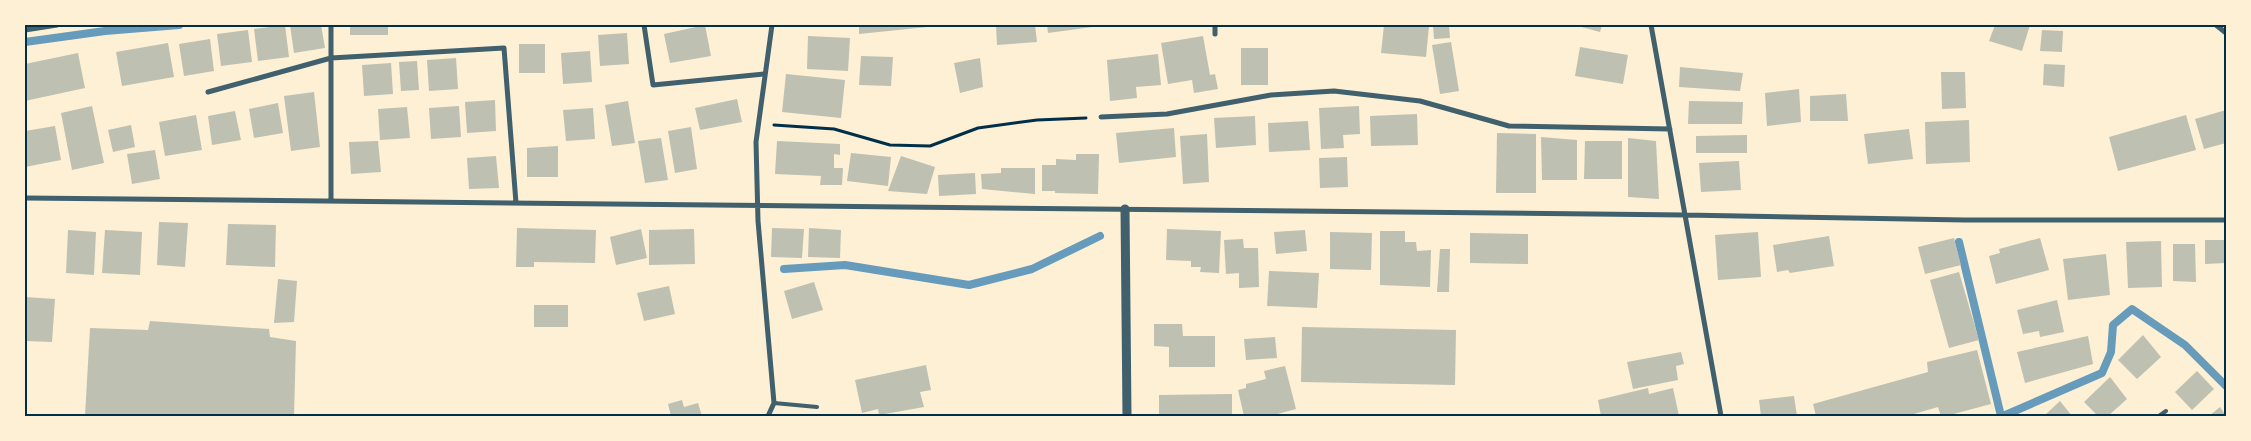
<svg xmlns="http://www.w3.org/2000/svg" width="2251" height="441" font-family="'Varela Round',sans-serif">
<rect width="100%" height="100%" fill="#fdf0d5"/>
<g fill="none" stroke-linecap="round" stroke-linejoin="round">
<path stroke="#669bbc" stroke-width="8" d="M25,42l80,-11 74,-6
M1959,242l42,174
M784,269l61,-4 124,20 63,-16 68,-33
M2003,416l99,-43 9,-21 2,-27 19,-16 53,36 41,41"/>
</g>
<path fill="#bec0b2" d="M285,25l4,32 -31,4 -4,-32z
M290,25h31l4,23 -31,5z
M350,25h38v10h-38z
M705,25l6,31 -41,7 -6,-29z
M859,25h78v1l-78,8z
M996,25h39l2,17 -40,3z
M1047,25h53v1l-52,7z
M1384,25l45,1 -3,31 -45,-4z
M1433,25h16l1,13 -16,1z
M1574,25h28l-2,7z
M1995,25h35l-8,26 -33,-10z
M248,30l4,32 -31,4 -4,-32z
M2042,30l21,1 -1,21 -22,-1z
M627,33l2,31 -29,2 -2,-31z
M808,36l42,2 -2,33 -41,-2z
M1203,36l7,39 5,-1 3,15 -24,4 -2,-13 -24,4 -7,-41z
M210,39l4,32 -30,5 -5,-32z
M1451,42l8,49 -19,3 -8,-49z
M168,43l6,34 -52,9 -6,-34z
M519,44h26v29h-26z
M1580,47l48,8 -5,29 -48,-8z
M1241,48h27v37h-27z
M590,51l2,31 -29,2 -2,-31z
M78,53l7,35 -60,13v-37z
M1158,54l3,31 -25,2 1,11 -27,3 -3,-41z
M861,56l32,1 -2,29 -32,-1z
M456,58l2,31 -29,2 -2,-31z
M980,58l3,29 -23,6 -6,-30z
M417,61l2,29 -18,1 -2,-29z
M391,63l2,31 -29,2 -2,-31z
M2044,64l21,1 -1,22 -21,-2z
M1680,67l63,6 -3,18 -61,-4z
M1941,72h24l1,36 -24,1z
M786,74l59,6 -4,38 -59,-6z
M1799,89l2,33 -34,4 -2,-33z
M314,92l6,55 -29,4 -7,-55z
M1846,94l2,27h-38v-25z
M737,99l5,23 -42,8 -5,-22z
M495,100l1,31 -29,2 -2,-31z
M628,101l7,42 -23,3 -7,-41z
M1689,101l54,1 -1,22h-54z
M278,103l5,30 -29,5 -5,-29z
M92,106l12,57 -32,7 -11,-57z
M459,106l2,31 -30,2 -2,-31z
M1359,106l1,28 -17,1 1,13 -23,1 -2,-41z
M407,107l3,31 -30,2 -2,-31z
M593,108l2,31 -29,2 -3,-31z
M2226,110v33l-22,6 -9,-30z
M235,111l6,29 -29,5 -4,-29z
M1417,114l1,31 -47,1 -1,-30z
M196,115l6,35 -37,6 -6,-34z
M2186,115l10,35 -78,21 -9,-34z
M1255,116l1,29 -40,3 -2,-30z
M1969,120l1,42 -44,2 -1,-42z
M1308,121l2,29 -41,2 -1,-29z
M131,125l4,22 -22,5 -5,-22z
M55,126l6,34 -36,7v-36z
M691,127l6,42 -22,4 -7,-42z
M1174,128l2,29 -57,6 -3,-30z
M1909,129l4,30 -45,5 -4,-30z
M1497,133l39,1v59h-40z
M1207,134l2,48 -26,2 -3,-48z
M1747,135v18h-51v-17z
M1541,137l36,3v40h-35z
M661,138l7,42 -23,3 -7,-42z
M1628,138l28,3 3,58 -31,-2z
M378,141l3,31 -30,2 -2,-32z
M777,141l63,3v11l-6,-1v14h9l-1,17h-22l1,-9 -46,-2z
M1585,141h37v38h-38z
M558,146v31h-31v-29z
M155,150l5,29 -28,5 -5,-30z
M851,153l40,4 -3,29 -41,-5z
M1076,154h23l-1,40 -43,-1v-2h-13v-26h14v-6l20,1z
M496,156l3,32 -30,1 -2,-31z
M901,156l34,11 -8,27 -39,-3z
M1347,157l1,30 -28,1 -1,-30z
M1739,161l2,29 -40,2 -2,-29z
M1001,168h34v26l-53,-5 -1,-15 20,-1z
M975,173l1,21 -37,2 -1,-21z
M159,222l29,1 -3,44 -28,-2z
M228,224l48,1 -1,42 -49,-2z
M517,228l79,2 -1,33 -61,-1v5h-18z
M772,228l32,1 -2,29 -31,-1z
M809,228l32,2 -1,28 -32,-1z
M641,229l6,29 -31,7 -6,-28z
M694,229l1,35 -46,1v-35z
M1167,229l54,2 -2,42 -19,-1 1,-5h-10v-6l-25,-1z
M68,230l28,2 -2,43 -28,-2z
M105,230l37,2 -2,43 -38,-2z
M1305,230l2,21 -31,3 -2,-22z
M1380,231h25v11h11l1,9 14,-1 -1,37 -50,-2z
M1330,232l42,1 -1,37 -41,-1z
M1758,232l3,45 -43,3 -3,-45z
M1470,233l58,1v30l-58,-1z
M1829,236l5,30 -44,7 -2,-3 -11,2 -4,-27z
M1954,238l7,27 -36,9 -7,-27z
M2040,238l9,32 -53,14 -7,-28 11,-3 -1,-4z
M1243,239l1,9h14l1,39 -20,1v-15l-13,1 -2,-34z
M2205,240h21v23l-21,1z
M2161,241l1,46 -34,1 -2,-46z
M2173,244h22l1,38 -23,-1z
M1440,249h10l-1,43h-12z
M2106,254l4,41 -42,5 -5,-41z
M1269,271l50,2 -2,35 -50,-2z
M1959,272l20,68 -30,8 -19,-68z
M278,279l19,2 -3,41 -20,1z
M814,282l9,28 -31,9 -8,-28z
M669,286l6,28 -31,7 -7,-28z
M25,297l30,2 -3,43 -27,-1z
M2057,300l7,32 -24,5 -1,-6 -16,3 -6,-24z
M534,305h34v22h-34z
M150,321l119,8 1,8 26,4 -2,75h-209l5,-88 58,2z
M1154,324h28l1,12h32v31h-46v-20l-15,-1z
M1302,327l154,3 -1,55 -154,-3z
M2143,335l18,22 -24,22 -19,-19z
M2088,336l5,28 -68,19 -8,-31z
M1275,337l2,21 -31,2 -2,-21z
M1977,350l14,54 -45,12h-5l-3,-9 -31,9h-91l-3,-12 115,-32 -1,-10z
M1681,352l3,12 -8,2 2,14 -45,9 -6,-27z
M926,365l5,25 -11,2 4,15 -45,8 -1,-6 -16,4 -7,-33z
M1285,366l11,43 -26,7h-26l-6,-26 8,-2v-4l20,-5 -2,-8z
M2197,371l17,18 -22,21 -17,-18z
M2110,377l17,22 -19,17h-10l-14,-14z
M1648,388l1,6 24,-6 6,28h-78l-3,-16z
M1232,394v22h-73v-21z
M1794,396l3,20h-36l-2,-16z
M682,400l2,7 14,-4 4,13h-31l-3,-12z
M2060,401l12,15h-28z
M2220,407l6,9h-17z"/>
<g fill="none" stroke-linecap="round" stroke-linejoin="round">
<path stroke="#003049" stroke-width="3" d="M774,125l60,4 56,16 40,1 48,-18 59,-8 49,-2"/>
<path stroke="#3f606c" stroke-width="4" d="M774,403l43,4
M2159,416l7,-5"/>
<path stroke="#3f606c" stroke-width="5" d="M644,25l9,60 112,-11
M1215,25v9
M1651,25l70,391
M2216,25l10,8
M25,30l32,-5
M208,92l123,-34 173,-10 12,155
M1101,117l66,-3 104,-19 63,-4 86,10 89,25 161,3
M25,198l1660,17 280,5h261
M331,200v-175
M768,416l6,-13 -16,-182 -2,-79 16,-117"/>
<path stroke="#3f606c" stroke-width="9" d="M1125,209l2,207"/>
</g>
<rect width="2251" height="441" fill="none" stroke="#fdf0d5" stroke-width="52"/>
<rect x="26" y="26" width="2199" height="389" fill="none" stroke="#003049" stroke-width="2"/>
</svg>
